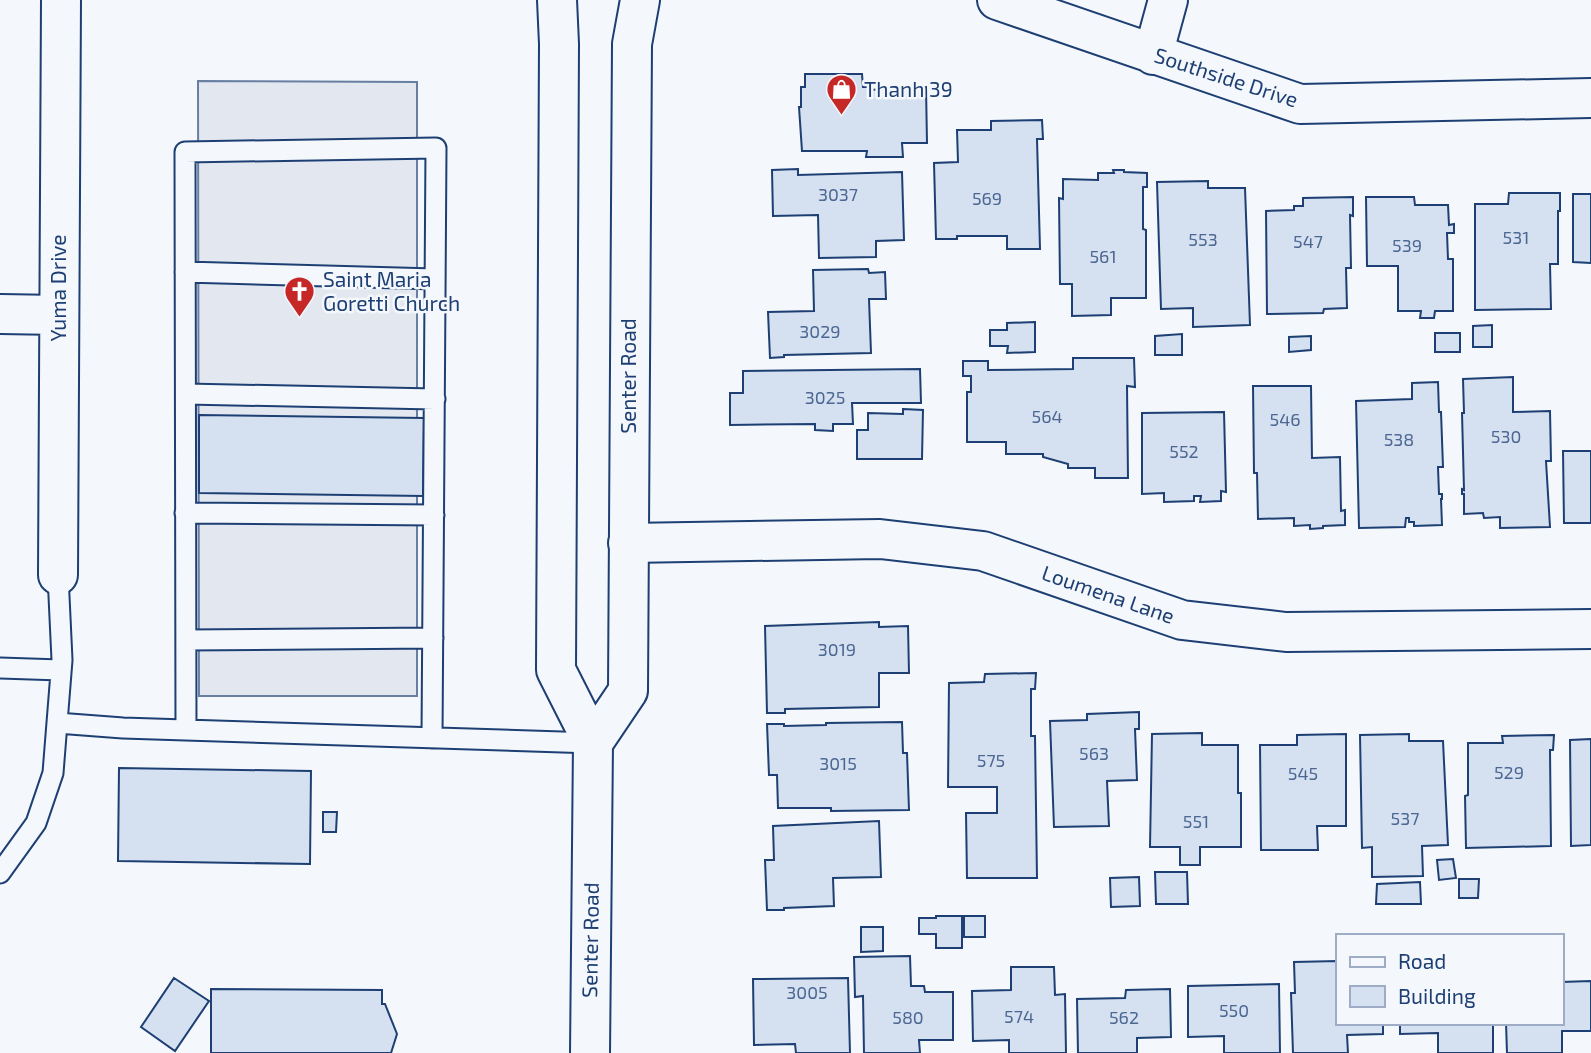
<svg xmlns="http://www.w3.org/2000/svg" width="1591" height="1053" font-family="'Exo 2',sans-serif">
<rect width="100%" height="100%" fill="#f4f7fb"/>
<path fill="#e3e8f0" stroke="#687fa3" stroke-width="2" d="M198,81l219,1v614h-218z"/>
<path fill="#d5e0f0" stroke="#1d3f73" stroke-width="2" d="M805,74h57l1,13h5v3l58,-3 1,56h-25l1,14h-37l1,-6h-65l-3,-44h2v-20h4z
M1042,120l1,19h-6l3,110h-33v-13h-50v3h-21l-2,-76 24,-1 -1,-32h34v-9z
M798,169v6l104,-3 2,68 -28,1v16l-57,1 -1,-43 -45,1 -1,-46z
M1113,170h11v2l23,1v14h-4v42l3,1v68h-35v17l-39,1v-32h-12l-1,-86 4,1v-20l35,1v-7h16z
M1208,181v7h37l5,137 -57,2v-19l-32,1 -4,-127z
M1509,193h51v18h-2v53h-8l1,45 -76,1v-106h33z
M1573,194h18v69l-18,-1z
M1353,197v19l-3,-1 1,53h-5l1,40 -23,1 -1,4 -56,1 -1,-103 28,-1v-4h9v-8z
M1366,197h48l1,8h33l1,20 5,-1v9h-7l1,26h5v52h-18l-1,7h-14l1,-7h-23v-45h-31z
M868,269l1,4 16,-1 1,27h-17l2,54 -87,2v2l-14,1 -2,-46 46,-1 -1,-41z
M1035,322v30l-28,1 1,-7h-18v-16h17v-7z
M1492,325v22h-19v-21z
M1435,333h25v19h-25z
M1182,334v21h-27v-19z
M1311,336v14l-22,2v-15z
M1073,358h61l1,29 -8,-1 1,92h-33v-10h-27v-4l-25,-7v-3h-37v-12h-39v-50h4v-16h-8v-15h25v9l85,-1z
M920,369l1,34h-69l1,21h-20v7l-18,-1v-6l-85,1v-32h13v-22z
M1513,377v35l37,-1 1,50h-5l4,66 -50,1v-11l-16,1 -1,-5 -19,1v-20h-2v-5l2,1 -2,-77h2l-1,-34z
M1438,382l1,30h2l2,55h-5l1,27h3v5h-1l1,26 -28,1v-4h-5v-4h-3l-1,9 -46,1 -3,-127 56,-2v-16z
M1253,386h58l1,72 28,-1 1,54 4,-1v15l-22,1v2l-13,1v-4l-16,1v-8l-36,1 -1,-46h-3z
M903,409l20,1 -1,49h-65v-29h11v-17l35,1z
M1224,412l2,80 -5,-1v10l-21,1 1,-6h-7v5l-30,1v-9l-22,1v-81z
M199,415l225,3 -1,78 -224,-3z
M1563,451h28v72h-27z
M879,622v5l29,-1 1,47h-30v34l-94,2v4h-18l-2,-87z
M1036,673l-1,16h-4v47h4l2,142h-70l-1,-65h31v-26h-49l1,-104 35,-1 1,-8z
M1139,712v17h-4l2,51 -30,1 2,45 -55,1 -4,-106 37,-1v-6z
M902,722l1,31h4l2,57 -78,1v-3h-53l-1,-33h-8l-2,-51h17v2l42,-1v-2z
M1202,733v12h36v48h3v54h-41v18h-20v-18h-30l2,-113z
M1346,734v92h-29l1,24h-57l-1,-105h37v-10z
M1409,734v7h34l5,104 -26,1 1,30 -51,1v-30l-10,1 -2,-113z
M1554,735l-1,15h-3l1,96 -85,2 -1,-52 3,-1v-52h35l-1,-7z
M1591,739v106l-20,1 -1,-106z
M119,768l192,3 -1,93 -192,-3z
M323,812h14l-1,20h-13z
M879,821l2,56 -48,1 1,28 -50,2v2h-17l-2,-50h9l-1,-34z
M1453,859l3,19 -17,2 -2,-20z
M1155,872h32l1,32h-32z
M1139,877l1,29 -29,1 -1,-29z
M1459,879h20l-1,19h-19z
M1420,882l1,22h-45l1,-20z
M936,916h26v32h-26v-14h-17v-16h17z
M964,916h21v21h-21z
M861,927h22v24l-22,1z
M910,956l1,30h13l1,6h28v48h-34l1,13h-56l-1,-57 -8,1 -1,-40z
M1337,961v62h46v11l-36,1 1,18h-55l-2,-60h4l-1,-31z
M1011,967h43l1,28 10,-1 1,59h-57v-13l-36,1 -1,-50 39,-1z
M174,978l35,23 -34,50 -34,-24z
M848,978l2,75h-54l-1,-9 -41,1 -1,-66z
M1591,981v50h-29v22h-55l-1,-30h55v-41z
M1279,984l1,69h-56v-17l-36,1v-51z
M211,989l171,1v14h3l12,30 -6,19h-180z
M1170,989l1,48 -34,1v15h-59l-1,-54 48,-1 1,-8z
M1400,1023h93v30h-55v-20l-38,1z"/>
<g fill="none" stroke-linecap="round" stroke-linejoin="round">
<defs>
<path id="service" d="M185,272l250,7
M186,394l249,5
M185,513l249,2
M186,640l247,-2
M0,668l61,2
M57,723l66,5 470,15
M186,730l-1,-578 251,-4 -4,590
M0,873l36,-50 17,-50 9,-113 -4,-85"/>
<path id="minor" d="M997,0l303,104 291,-6
M1153,55l15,-55
M0,314l59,1
M628,543l252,-4 103,12 199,69 104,12 305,-3
M58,575l3,-575"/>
<path id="secondary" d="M557,0l2,44 -3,626 37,73 -3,310
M593,743l35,-52 4,-647 8,-44"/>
</defs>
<use href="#service" stroke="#1d3f73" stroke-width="23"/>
<use href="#minor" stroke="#1d3f73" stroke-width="42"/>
<use href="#secondary" stroke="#1d3f73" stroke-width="42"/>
<use href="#service" stroke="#f4f7fb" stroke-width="19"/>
<use href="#minor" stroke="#f4f7fb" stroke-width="38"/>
<use href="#secondary" stroke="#f4f7fb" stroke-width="38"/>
</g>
<defs>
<symbol id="shop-pin" viewBox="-11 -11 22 30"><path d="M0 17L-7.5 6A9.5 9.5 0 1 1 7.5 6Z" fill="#c62828" stroke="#f4f7fb"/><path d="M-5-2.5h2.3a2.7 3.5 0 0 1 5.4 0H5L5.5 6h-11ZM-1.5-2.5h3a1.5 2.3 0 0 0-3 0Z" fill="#fff"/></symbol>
<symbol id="church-pin" viewBox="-11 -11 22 30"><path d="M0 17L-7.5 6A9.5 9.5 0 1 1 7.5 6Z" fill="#c62828" stroke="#f4f7fb"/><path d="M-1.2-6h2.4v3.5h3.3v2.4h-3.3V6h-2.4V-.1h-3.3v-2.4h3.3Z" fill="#fff"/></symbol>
</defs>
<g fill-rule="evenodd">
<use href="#shop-pin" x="824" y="72" width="35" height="47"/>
<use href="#church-pin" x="282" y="274" width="35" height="47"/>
</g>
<g text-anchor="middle" stroke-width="5" stroke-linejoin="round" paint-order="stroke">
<g font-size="18" fill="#4b6792">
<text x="838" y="201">3037</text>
<text x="987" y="205">569</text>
<text x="1516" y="244">531</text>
<text x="1203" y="246">553</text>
<text x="1308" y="248">547</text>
<text x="1407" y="252">539</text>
<text x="1103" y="263">561</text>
<text x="820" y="338">3029</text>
<text x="825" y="404">3025</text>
<text x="1047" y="423">564</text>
<text x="1285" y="426">546</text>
<text x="1506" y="443">530</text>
<text x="1399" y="446">538</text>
<text x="1184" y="458">552</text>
<text x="837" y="656">3019</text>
<text x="1094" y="760">563</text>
<text x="991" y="767">575</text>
<text x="838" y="770">3015</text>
<text x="1509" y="779">529</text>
<text x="1303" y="780">545</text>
<text x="1405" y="825">537</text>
<text x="1196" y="828">551</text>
<text x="807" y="999">3005</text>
<text x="1234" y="1017">550</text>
<text x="1019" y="1023">574</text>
<text x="908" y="1024">580</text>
<text x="1124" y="1024">562</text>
</g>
<g font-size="21" fill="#1d3f73" stroke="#f4f7fb">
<text transform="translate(1226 78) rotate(18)" y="7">Southside Drive</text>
<text transform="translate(59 288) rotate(-90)" y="7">Yuma Drive</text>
<text transform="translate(629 376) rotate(-90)" y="7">Senter Road</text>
<text transform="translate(1108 595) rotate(19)" y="7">Loumena Lane</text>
<text transform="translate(591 940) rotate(-89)" y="7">Senter Road</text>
</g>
<g font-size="21" fill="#1d3f73" stroke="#f4f7fb" text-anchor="start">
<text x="864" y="97">Thanh 39</text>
<text x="323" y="287">Saint Maria<tspan x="323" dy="24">Goretti Church</tspan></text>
</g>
</g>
<rect x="1336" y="934" width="228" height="91" fill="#f4f7fb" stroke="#9eadc5" stroke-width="2"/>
<rect x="1350" y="957" width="35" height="10" fill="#f4f7fb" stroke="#9eadc5" stroke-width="2"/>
<text x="1398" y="969" font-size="21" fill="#1d3f73">Road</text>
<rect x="1350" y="986" width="35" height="21" fill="#d5e0f0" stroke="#9eadc5" stroke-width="2"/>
<text x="1398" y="1004" font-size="21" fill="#1d3f73">Building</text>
</svg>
